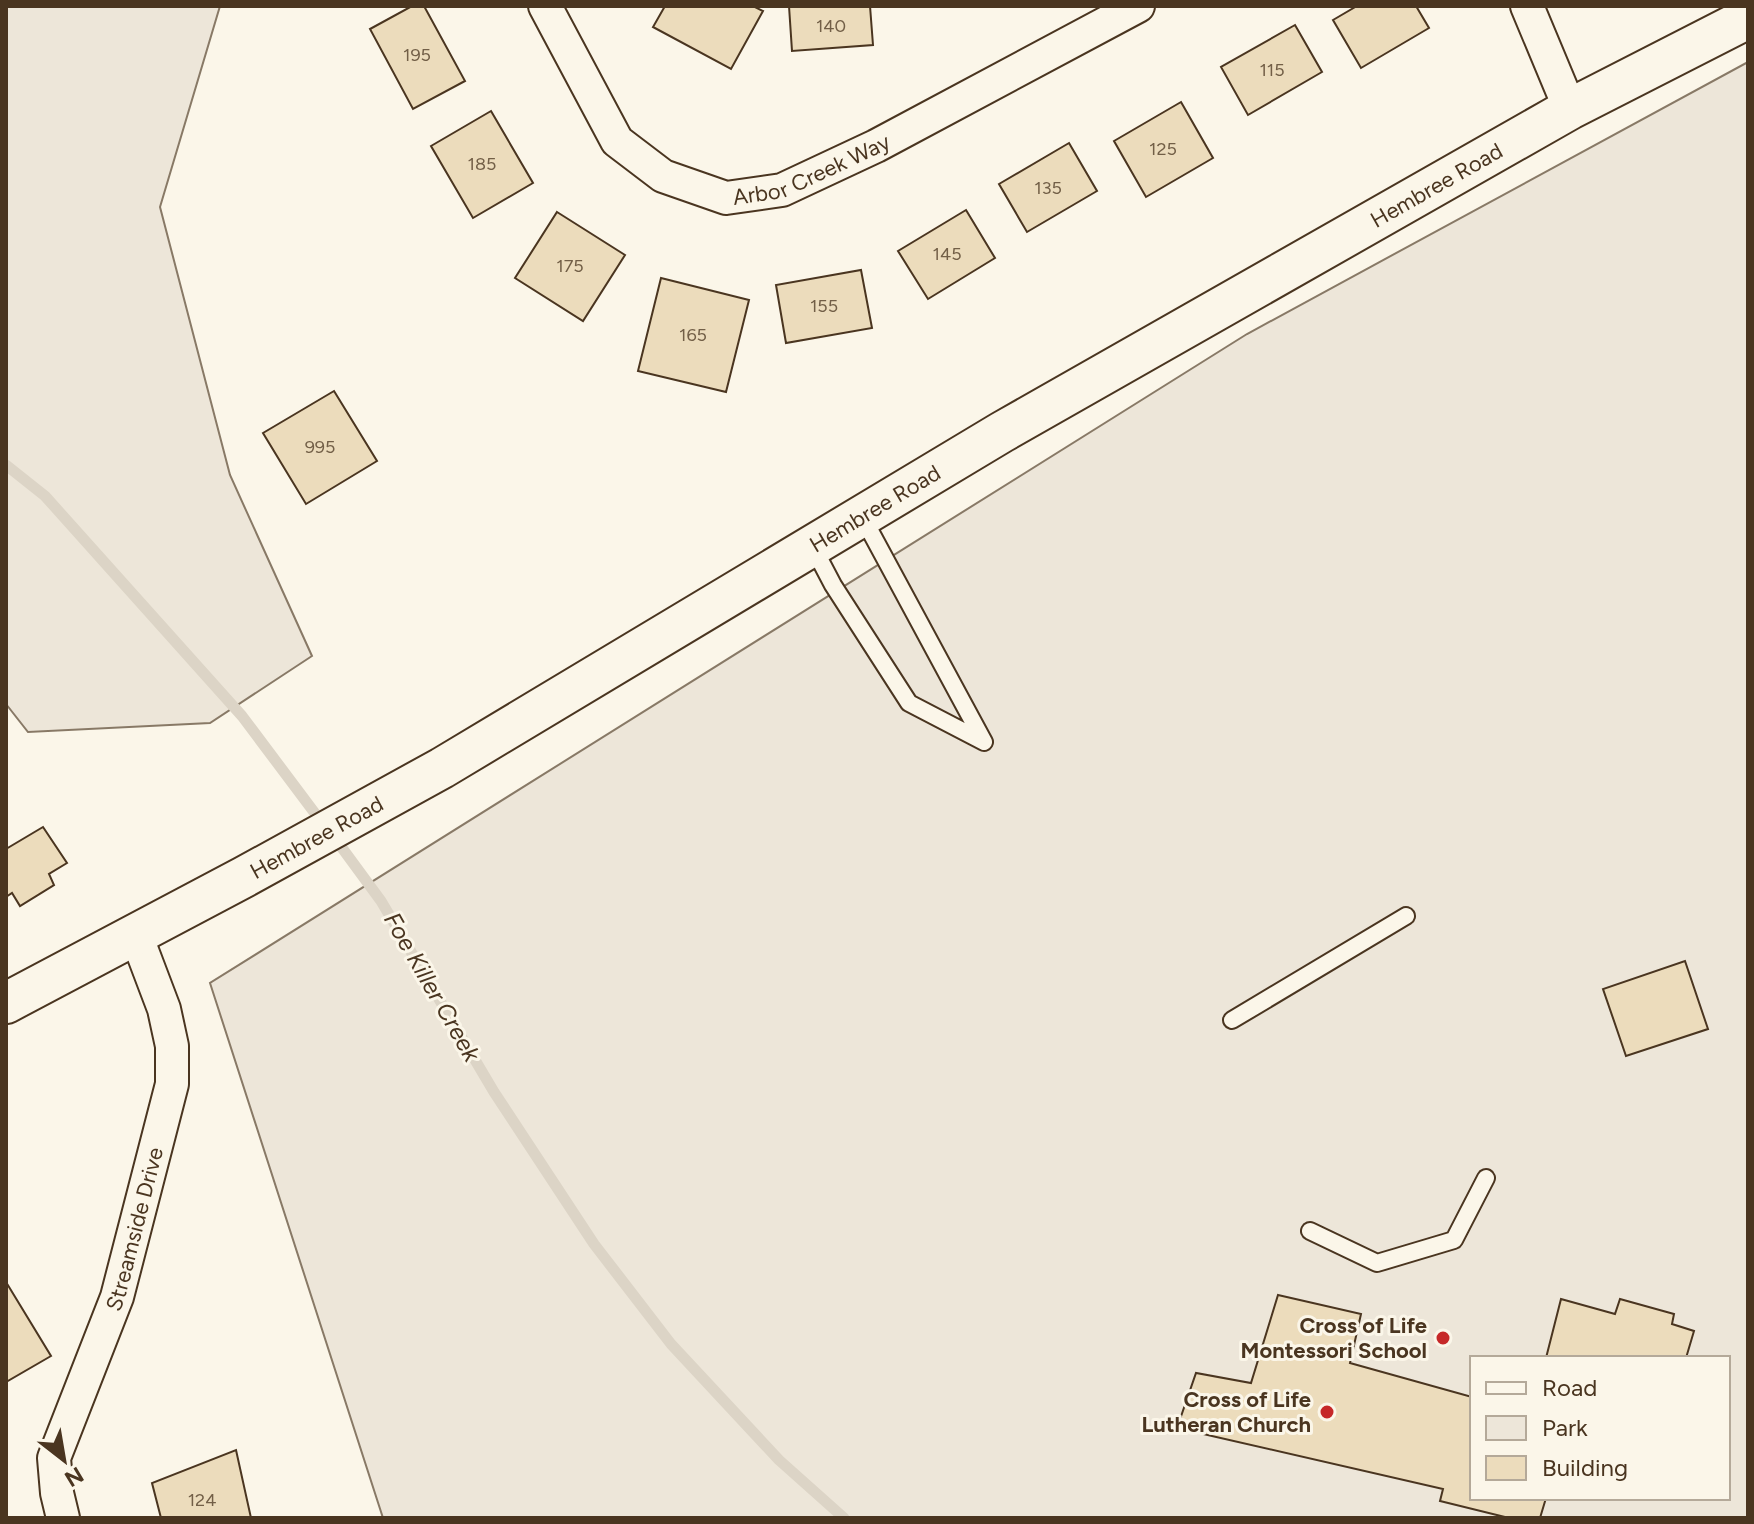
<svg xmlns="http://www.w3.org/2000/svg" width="1754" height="1524" font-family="Figtree,sans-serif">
<rect width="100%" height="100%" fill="#fbf6e9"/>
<path fill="#ede6d9" stroke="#887966" stroke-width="2" fill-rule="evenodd" d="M6,6h214l-60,201 70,268 82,181 -102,67 -182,9 -22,-28z
M1748,62v1456h-1365l-173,-535 1037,-649zM1472,1358h256v140h-256z"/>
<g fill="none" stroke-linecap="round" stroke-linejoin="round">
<path stroke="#dcd4c6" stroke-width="11" d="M6,465l39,31 197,220 81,108
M334,837l47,64 113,191 100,152 77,100 108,116 65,58"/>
</g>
<path fill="#ecdcbc" stroke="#4a3520" stroke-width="2" d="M412,6h12l41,75 -52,28 -43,-80z
M665,6h88l10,5 -32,58 -78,-42z
M789,6h81l3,39 -81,6z
M1357,6h59l13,22 -68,40 -28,-48z
M1295,25l27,47 -74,43 -27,-48z
M1181,102l32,56 -67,39 -32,-56z
M491,111l42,72 -60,35 -42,-72z
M1069,143l28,48 -70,41 -28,-48z
M966,210l29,48 -67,41 -30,-48z
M557,212l68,43 -42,66 -68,-43z
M861,270l11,58 -86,15 -10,-58z
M661,278l88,22 -23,92 -88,-21z
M334,391l43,70 -71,43 -43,-71z
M43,827l24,36 -18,11 5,11 -34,21 -8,-13 -6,4v-48z
M1685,961l23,68 -82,27 -23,-67z
M6,1282l45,74 -45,26z
M1278,1295l83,19 -11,49 122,34v101h74l-6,20h-31l-69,-17 3,-12 -266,-61 19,-55 55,10z
M1561,1299l54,15 5,-15 54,15 -2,10 22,7 -8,27h-140z
M236,1450l15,68h-90l-9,-35z"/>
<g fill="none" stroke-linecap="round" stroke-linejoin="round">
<defs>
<path id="service" d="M862,516l122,226
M812,545l21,40 76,118 75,39
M1232,1020l174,-104
M1310,1231l67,32 77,-23 32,-62"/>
<g id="minor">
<path id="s1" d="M545,6l72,135 46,35 63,22 56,-8 94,-44 262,-140"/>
<path d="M1527,6l43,103"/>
<path id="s2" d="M63,1518l-6,-25 -3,-35 63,-161 55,-213v-38l-8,-37 -28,-74"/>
</g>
<g id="tertiary">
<path id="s3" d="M6,1003l238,-126 198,-109 560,-336 568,-323 178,-91"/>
</g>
</defs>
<use href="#service" stroke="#4a3520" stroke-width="20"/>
<use href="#minor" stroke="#4a3520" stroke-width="36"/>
<use href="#tertiary" stroke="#4a3520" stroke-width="44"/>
<use href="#service" stroke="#fbf6e9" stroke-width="16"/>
<use href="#minor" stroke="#fbf6e9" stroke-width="32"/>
<use href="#tertiary" stroke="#fbf6e9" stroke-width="40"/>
</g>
<g fill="#c62828" stroke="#fbf6e9" stroke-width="3">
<circle cx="1443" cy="1338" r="8"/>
<circle cx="1327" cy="1412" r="8"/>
</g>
<g text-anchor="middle" stroke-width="6" stroke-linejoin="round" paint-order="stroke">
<g font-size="18" fill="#725f47">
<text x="831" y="32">140</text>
<text x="417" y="61">195</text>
<text x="1272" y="76">115</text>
<text x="1163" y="155">125</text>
<text x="482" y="170">185</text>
<text x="1048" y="194">135</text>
<text x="947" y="260">145</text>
<text x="570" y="272">175</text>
<text x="824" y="312">155</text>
<text x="693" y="341">165</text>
<text x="320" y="453">995</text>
<text x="202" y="1506">124</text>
</g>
<g font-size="22" fill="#4a3520" stroke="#fbf6e9">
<text dy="8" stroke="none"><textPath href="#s1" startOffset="368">Arbor Creek Way</textPath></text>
<text dy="8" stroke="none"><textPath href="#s3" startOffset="1648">Hembree Road</textPath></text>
<text dy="8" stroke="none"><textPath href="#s3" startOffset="1000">Hembree Road</textPath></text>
<text dy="8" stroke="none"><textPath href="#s3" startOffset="352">Hembree Road</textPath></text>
<text dy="8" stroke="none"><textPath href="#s2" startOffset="304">Streamside Drive</textPath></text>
</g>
<g font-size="22" font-weight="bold" fill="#4a3520" stroke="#fbf6e9" text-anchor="end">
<text x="1427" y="1333">Cross of Life<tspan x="1427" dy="25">Montessori School</tspan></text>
<text x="1311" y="1407">Cross of Life<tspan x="1311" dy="25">Lutheran Church</tspan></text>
</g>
<g font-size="24" font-style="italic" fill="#4a3520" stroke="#fbf6e9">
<text transform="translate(432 987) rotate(60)" y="8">Foe Killer Creek</text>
</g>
</g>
<rect width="1754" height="1524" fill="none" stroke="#4a3520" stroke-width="16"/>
<rect x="1470" y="1356" width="260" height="144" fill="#fbf6e9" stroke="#b4a999" stroke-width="2"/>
<rect x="1486" y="1382" width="40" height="12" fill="#fbf6e9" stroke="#b4a999" stroke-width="2"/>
<text x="1542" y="1396" font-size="24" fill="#4a3520">Road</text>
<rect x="1486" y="1416" width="40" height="24" fill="#ede6d9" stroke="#b4a999" stroke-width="2"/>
<text x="1542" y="1436" font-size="24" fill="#4a3520">Park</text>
<rect x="1486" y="1456" width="40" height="24" fill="#ecdcbc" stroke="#b4a999" stroke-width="2"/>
<text x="1542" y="1476" font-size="24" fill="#4a3520">Building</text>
<g transform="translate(64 1460) rotate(149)" stroke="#fbf6e9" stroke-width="6" paint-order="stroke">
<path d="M0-6L14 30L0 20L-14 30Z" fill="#4a3520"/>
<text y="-12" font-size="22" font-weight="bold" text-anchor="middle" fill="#4a3520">N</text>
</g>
</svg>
